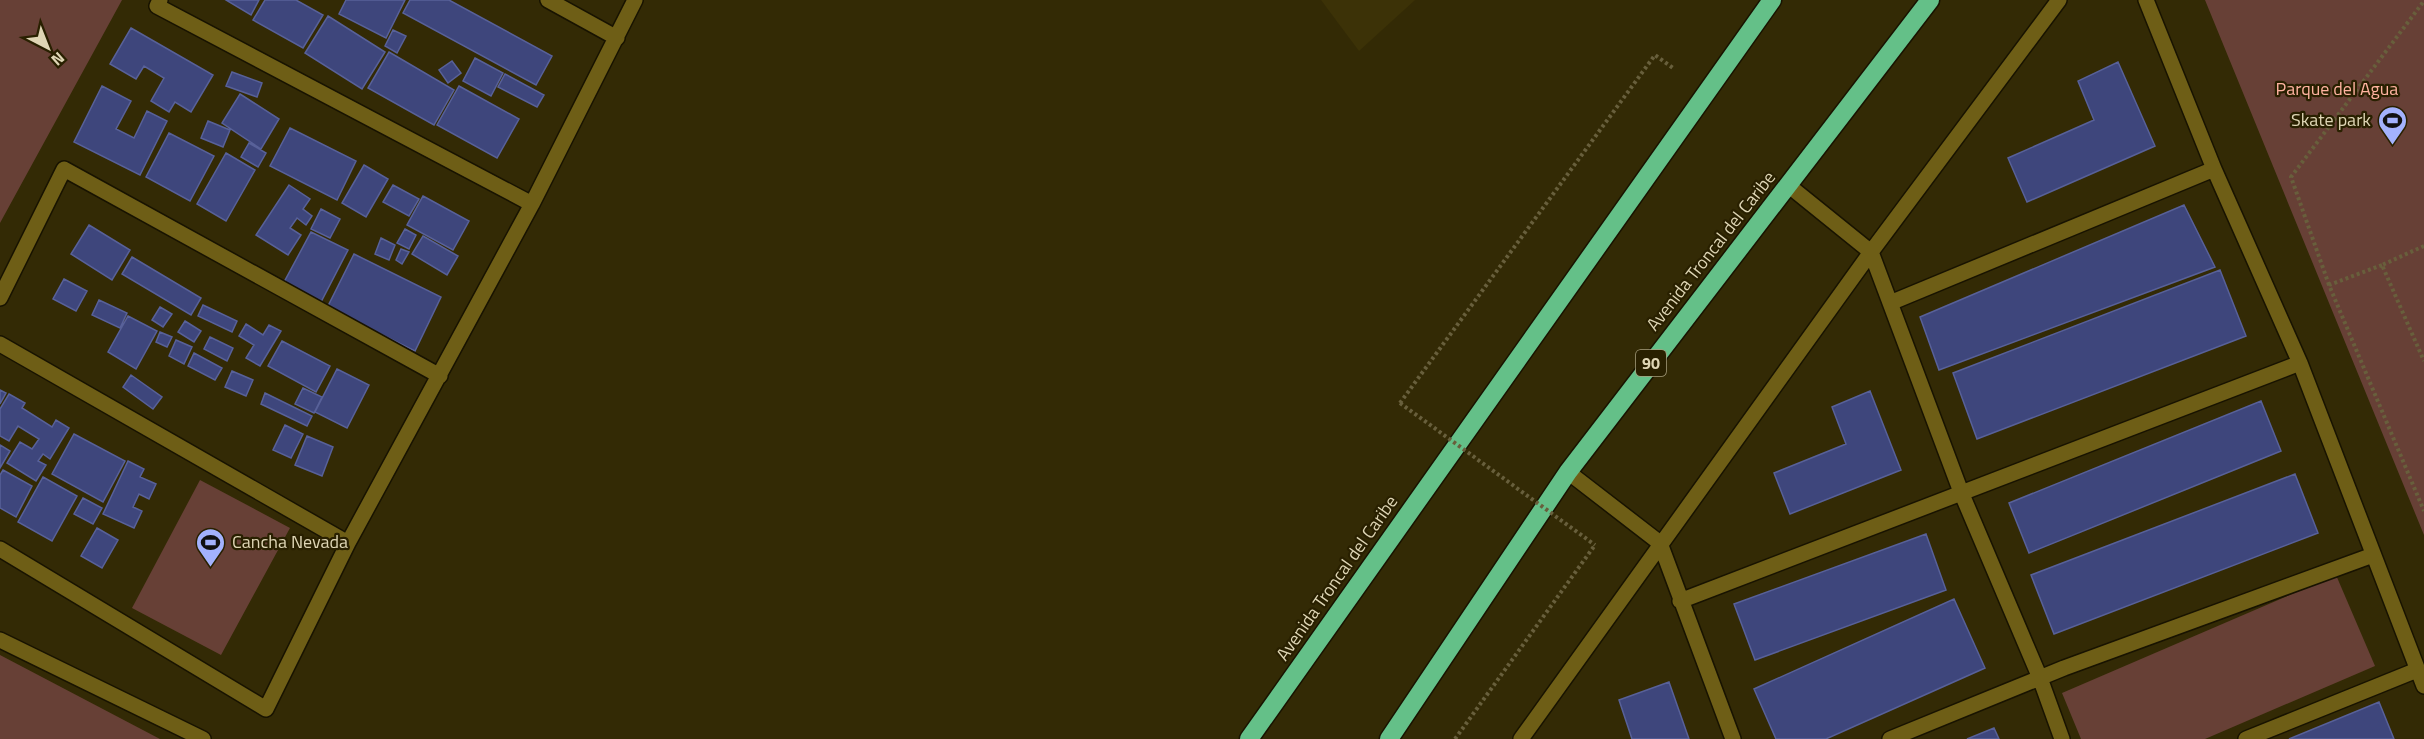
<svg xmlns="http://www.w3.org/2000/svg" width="2424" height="739" font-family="'Titillium Web',sans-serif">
<rect width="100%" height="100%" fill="#332a05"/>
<path fill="#3c3207" d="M1321,0h94l-56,51z"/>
<path fill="#674036" d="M0,0h122l-122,223z
M2205,0h219v535z
M200,480l90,48 -69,127 -89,-47z
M2336,575l39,91 -170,73h-124l-19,-46z
M0,655l160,84h-160z"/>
<path fill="#3e467c" stroke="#586199" stroke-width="1.5" d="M226,0h33l-8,15z
M265,0h31l27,15 -20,33 -50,-28z
M346,0h59l-19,38 -47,-24z
M410,0h39l103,56 -16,29 -133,-72z
M328,16l57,36 -23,37 -57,-36z
M131,28l82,47 -22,37 -16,-10 -6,10 -18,-11 13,-23 -20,-12 -8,13 -26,-15z
M393,30l13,6 -9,17 -12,-7z
M389,52l65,38 -20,35 -66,-37z
M475,58l28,15 -12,23 -28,-15z
M452,61l9,12 -13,10 -9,-13z
M2118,62l37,84 -128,56 -19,-44 86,-38 -16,-39z
M232,72l30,11 -5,14 -31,-11z
M505,74l39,21 -7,12 -39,-20z
M102,86l29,15 -15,28 18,9 13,-27 20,10 -27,54 -66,-33z
M459,86l60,33 -22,39 -60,-33z
M240,94l39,25 -18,30 -39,-26z
M208,121l22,9 -7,17 -22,-9z
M290,128l66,33 -19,39 -67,-34z
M169,133l45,23 -24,45 -44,-24z
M249,143l17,10 -8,14 -17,-10z
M226,153l29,17 -29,51 -29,-17z
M364,165l24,14 -22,38 -24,-14z
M289,185l21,14 -7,10 9,7 -6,9 -9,-7 -7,10 11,7 -13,20 -32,-20z
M393,185l26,14 -10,17 -26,-14z
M423,196l46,25 -16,29 -46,-25z
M2184,205l31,62 -276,103 -19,-53z
M321,209l19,10 -10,19 -19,-9z
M89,225l41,25 -18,30 -41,-26z
M405,229l11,6 -7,14 -12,-6z
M311,232l37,18 -28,54 -37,-20z
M423,236l35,20 -11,19 -35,-21z
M381,238l14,7 -6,15 -14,-6z
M401,249l8,3 -7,12 -6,-4z
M354,254l87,43 -26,54 -88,-43z
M132,257l69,41 -10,17 -69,-41z
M2220,270l26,66 -269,103 -24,-66z
M64,279l23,12 -11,20 -23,-12z
M99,300l28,13 -7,15 -28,-13z
M203,305l34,16 -5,11 -34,-16z
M160,307l12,7 -9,13 -11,-7z
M128,316l29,15 -21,38 -28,-17z
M185,321l16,10 -7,11 -16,-10z
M246,324l17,11 6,-10 12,6 -21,35 -14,-8 8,-13 -15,-9z
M160,332l12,5 -5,10 -11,-5z
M210,337l23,11 -6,13 -23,-12z
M176,340l16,7 -8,17 -15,-8z
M282,341l48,25 -14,26 -48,-26z
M194,353l28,15 -7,12 -27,-14z
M337,369l32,16 -22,43 -32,-16z
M232,371l21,9 -7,16 -21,-9z
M131,375l31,22 -9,12 -30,-22z
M303,388l19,9 -8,16 -19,-9z
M0,390l6,3 -6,11z
M1870,391l31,79 -111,44 -16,-41 72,-29 -14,-37z
M265,393l47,23 -5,10 -46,-22z
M9,394l16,9 -3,5 30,19 4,-7 13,8 -19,31 -7,-5 -5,7 8,4 -10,16 -29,-18 13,-21 12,7 7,-10 -21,-13 -9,15 -9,-5v-27z
M2261,401l20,50 -252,102 -20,-50z
M285,425l18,9 -12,24 -18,-8z
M74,434l51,27 -22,41 -51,-28z
M307,436l26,11 -11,29 -27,-11z
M0,445l10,6 -10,17z
M128,461l16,8 -4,8 16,7 -7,15 -10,-5 -6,13 9,4 -8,17 -31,-14z
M3,470l29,16 -16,31 -16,-9v-33z
M2295,474l23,59 -264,101 -23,-59z
M43,477l34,19 -25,45 -34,-19z
M83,498l19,10 -9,16 -19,-10z
M97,528l21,12 -16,28 -21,-12z
M1926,534l20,56 -191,70 -21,-56z
M1954,599l31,69 -159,71h-50l-22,-50z
M1669,682l20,57h-57l-13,-39z
M2379,702l15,37h-105z
M1994,728l5,11h-32z"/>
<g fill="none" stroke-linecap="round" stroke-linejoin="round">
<defs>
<path id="street" d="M160,0l-3,6 375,198
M548,0l69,38
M2146,0l68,169 86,194 124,323
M1788,185l83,67 90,240 79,186 22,61
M0,298l64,-129 376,207
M1890,303l324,-134
M0,344l348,199
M1568,472l92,71 73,196
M0,549l266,160 82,-166 184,-339 103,-204
M1680,601l620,-238
M0,640l203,99
M1521,739l350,-487 188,-252
M1890,739l174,-71 309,-113
M2246,739l171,-69"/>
<path id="highway" d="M1249,739l523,-739
M1389,739l179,-267 362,-472"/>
</defs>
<use href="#street" stroke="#181301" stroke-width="18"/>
<use href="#highway" stroke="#181301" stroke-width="21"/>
<path stroke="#685f3c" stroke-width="4" stroke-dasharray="3 3" stroke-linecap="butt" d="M2424,246l-42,19 42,96
M2382,265l-53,20 95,226
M2329,285l-38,-108 133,-176
M1400,403l255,-348 18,13
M1455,739l140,-194"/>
<use href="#street" stroke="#6e5e16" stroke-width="15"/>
<use href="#highway" stroke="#64c088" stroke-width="18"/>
<path stroke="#685f3c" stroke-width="4" stroke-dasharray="3 3" stroke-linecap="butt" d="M1400,403l195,142"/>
</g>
<defs>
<symbol id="stadium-pin" viewBox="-11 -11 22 30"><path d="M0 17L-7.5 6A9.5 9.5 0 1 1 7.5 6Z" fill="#a3b2fd" stroke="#292000"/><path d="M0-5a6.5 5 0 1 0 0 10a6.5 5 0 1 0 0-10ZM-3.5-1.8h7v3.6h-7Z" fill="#111"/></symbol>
</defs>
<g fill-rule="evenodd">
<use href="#stadium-pin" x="2376" y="104" width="33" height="45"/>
<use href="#stadium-pin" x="194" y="526" width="33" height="45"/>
</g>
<g text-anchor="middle" stroke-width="4.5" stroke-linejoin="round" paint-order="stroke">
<rect fill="#292000" stroke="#a89f7f" stroke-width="1.5" x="1636" y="350" width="30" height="26" rx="4.5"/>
<g font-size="16" font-weight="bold" fill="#dfd6b5">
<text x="1651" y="369">90</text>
</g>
<g font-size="18" fill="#ffb3a0" stroke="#292000">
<text x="2337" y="95">Parque del Agua</text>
</g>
<g font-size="18" fill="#dfd6b5" stroke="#292000" text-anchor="end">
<text x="2371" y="126">Skate park</text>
<text x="232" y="548" text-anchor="start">Cancha Nevada</text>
</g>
<g font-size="18" fill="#dfd6b5" stroke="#292000">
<text transform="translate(1711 251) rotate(-52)" y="6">Avenida Troncal del Caribe</text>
<text transform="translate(1337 578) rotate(-55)" y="6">Avenida Troncal del Caribe</text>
</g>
</g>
<g transform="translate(48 48) rotate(138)" stroke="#292000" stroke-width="4.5" paint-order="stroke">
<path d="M0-4.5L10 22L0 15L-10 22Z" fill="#dfd6b5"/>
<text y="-9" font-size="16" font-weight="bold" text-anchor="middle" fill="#dfd6b5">N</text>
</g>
</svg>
